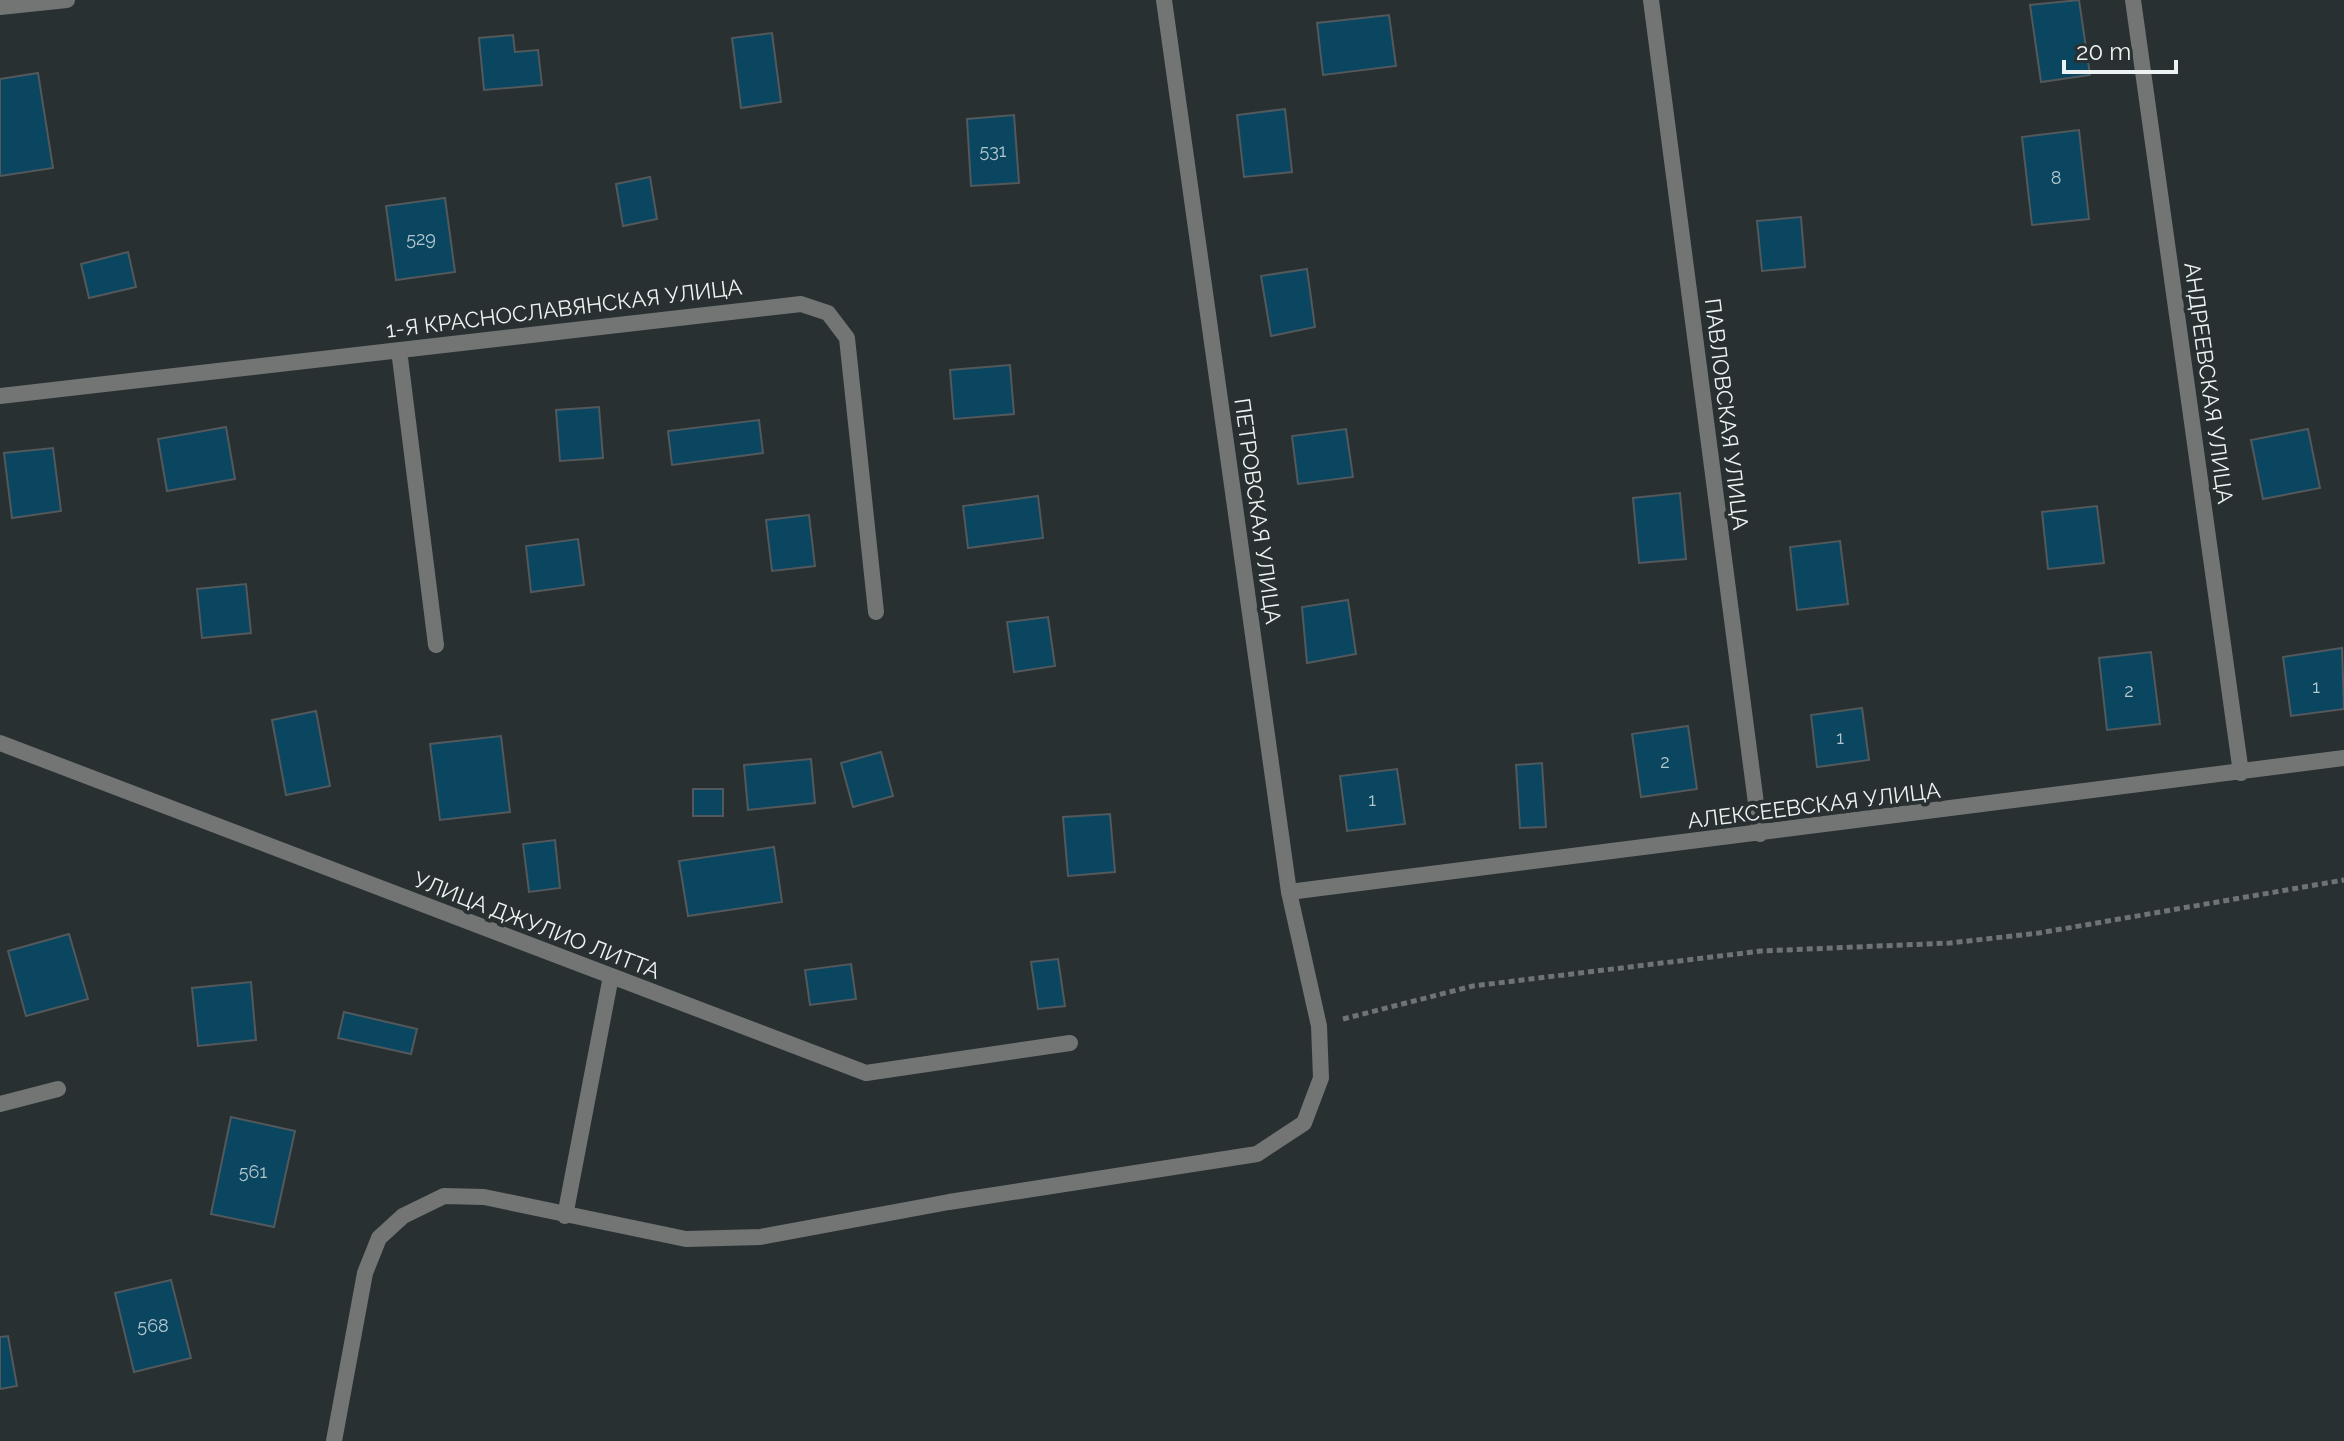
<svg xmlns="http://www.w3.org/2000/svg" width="2344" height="1441" font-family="Raleway,sans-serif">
<rect width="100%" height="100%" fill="#293031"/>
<path fill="#0a4660" stroke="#52585b" stroke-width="2" d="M2079,0l11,75 -49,7 -11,-77z
M1389,15l7,51 -73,9 -6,-52z
M772,33l9,69 -40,6 -9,-70z
M513,35l2,17 23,-2 4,35 -58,5 -5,-52z
M38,73l15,95 -53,8v-97z
M1285,109l7,63 -48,5 -7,-62z
M1014,115l5,68 -48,3 -4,-67z
M2079,130l10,89 -57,6 -10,-88z
M650,177l7,42 -34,7 -7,-42z
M445,198l10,74 -59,8 -10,-74z
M1801,217l4,50 -43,4 -5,-50z
M128,252l8,35 -47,11 -8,-34z
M1307,269l8,58 -44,9 -10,-60z
M1010,365l4,49 -60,5 -4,-49z
M599,407l4,51 -43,3 -4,-51z
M759,420l4,33 -91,12 -4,-34z
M226,427l9,52 -68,12 -9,-52z
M1346,429l7,48 -55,7 -6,-48z
M2308,429l12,59 -57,11 -12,-59z
M53,448l8,63 -49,7 -8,-65z
M1680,493l6,66 -47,4 -6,-65z
M1038,496l5,42 -75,10 -5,-42z
M2097,506l7,57 -56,6 -6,-57z
M809,515l6,51 -43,5 -6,-51z
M578,539l6,46 -53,7 -5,-46z
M1840,541l8,63 -51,6 -7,-63z
M246,584l5,49 -49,5 -5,-49z
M1348,600l8,54 -49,9 -5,-56z
M1048,617l7,49 -41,6 -7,-50z
M2342,648l2,61 -53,7 -8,-59z
M2151,652l9,72 -53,6 -8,-72z
M1862,708l7,52 -52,7 -6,-52z
M316,711l14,75 -44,9 -14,-75z
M1688,726l9,63 -56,8 -9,-63z
M501,736l9,76 -70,8 -10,-76z
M881,752l12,44 -40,11 -12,-44z
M811,759l4,44 -67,7 -4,-45z
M1542,763l4,64 -26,1 -4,-63z
M1397,769l8,55 -58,7 -7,-55z
M693,789h30v27h-30z
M1110,814l5,58 -47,4 -5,-59z
M555,840l5,48 -31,4 -6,-48z
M774,847l8,55 -94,14 -9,-55z
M69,934l19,65 -62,17 -18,-65z
M1058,959l7,47 -27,3 -7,-47z
M851,964l5,35 -46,6 -5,-35z
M251,982l5,58 -58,6 -6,-58z
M344,1012l73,17 -6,25 -73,-16z
M231,1117l64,14 -21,96 -63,-13z
M171,1280l20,78 -57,14 -19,-79z
M8,1336l9,50 -17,3v-52z"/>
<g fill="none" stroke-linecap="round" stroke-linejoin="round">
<path stroke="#6e7475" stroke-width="5" stroke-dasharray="6 4" stroke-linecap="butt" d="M1343,1019l130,-33 288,-35 189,-8 89,-10 305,-53"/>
<path stroke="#727574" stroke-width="16" d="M0,7l67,-7
M399,350l37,295
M0,396l801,-92 27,9 19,25 29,274
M0,1104l58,-15"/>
<path stroke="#727574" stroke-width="16" d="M1651,0l109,834
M2133,0l108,773
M0,743l866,330 204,-30
M1289,892l1055,-134
M565,1216l46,-240
M334,1441l31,-168 14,-35 24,-22 41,-20 40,1 202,42 74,-2 189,-35 308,-48 47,-31 17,-45 -2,-52 -30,-134 -125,-892"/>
</g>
<g text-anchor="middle" stroke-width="8" stroke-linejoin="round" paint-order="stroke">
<g font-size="18" fill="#b4c7ce">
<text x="993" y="157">531</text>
<text x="2056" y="184">8</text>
<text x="421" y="245">529</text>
<text x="2316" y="693">1</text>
<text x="2129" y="697">2</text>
<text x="1840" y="744">1</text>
<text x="1665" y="768">2</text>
<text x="1372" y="806">1</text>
<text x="253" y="1178">561</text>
<text x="153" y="1332">568</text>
</g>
<g font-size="22" fill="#edf2f2" stroke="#293031">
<text transform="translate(564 308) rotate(-7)" y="8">1-Я КРАСНОСЛАВЯНСКАЯ УЛИЦА</text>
<text transform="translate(2209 383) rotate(82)" y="8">АНДРЕЕВСКАЯ УЛИЦА</text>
<text transform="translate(1727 414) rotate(83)" y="8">ПАВЛОВСКАЯ УЛИЦА</text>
<text transform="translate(1258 511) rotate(82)" y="8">ПЕТРОВСКАЯ УЛИЦА</text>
<text transform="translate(1814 805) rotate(-7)" y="8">АЛЕКСЕЕВСКАЯ УЛИЦА</text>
<text transform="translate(537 925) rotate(21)" y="8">УЛИЦА ДЖУЛИО ЛИТТА</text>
</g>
</g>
<path d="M2064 60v12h112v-12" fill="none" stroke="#edf2f2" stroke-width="4"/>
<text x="2076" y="60" font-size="24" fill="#edf2f2" stroke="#293031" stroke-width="6" paint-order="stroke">20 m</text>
</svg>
